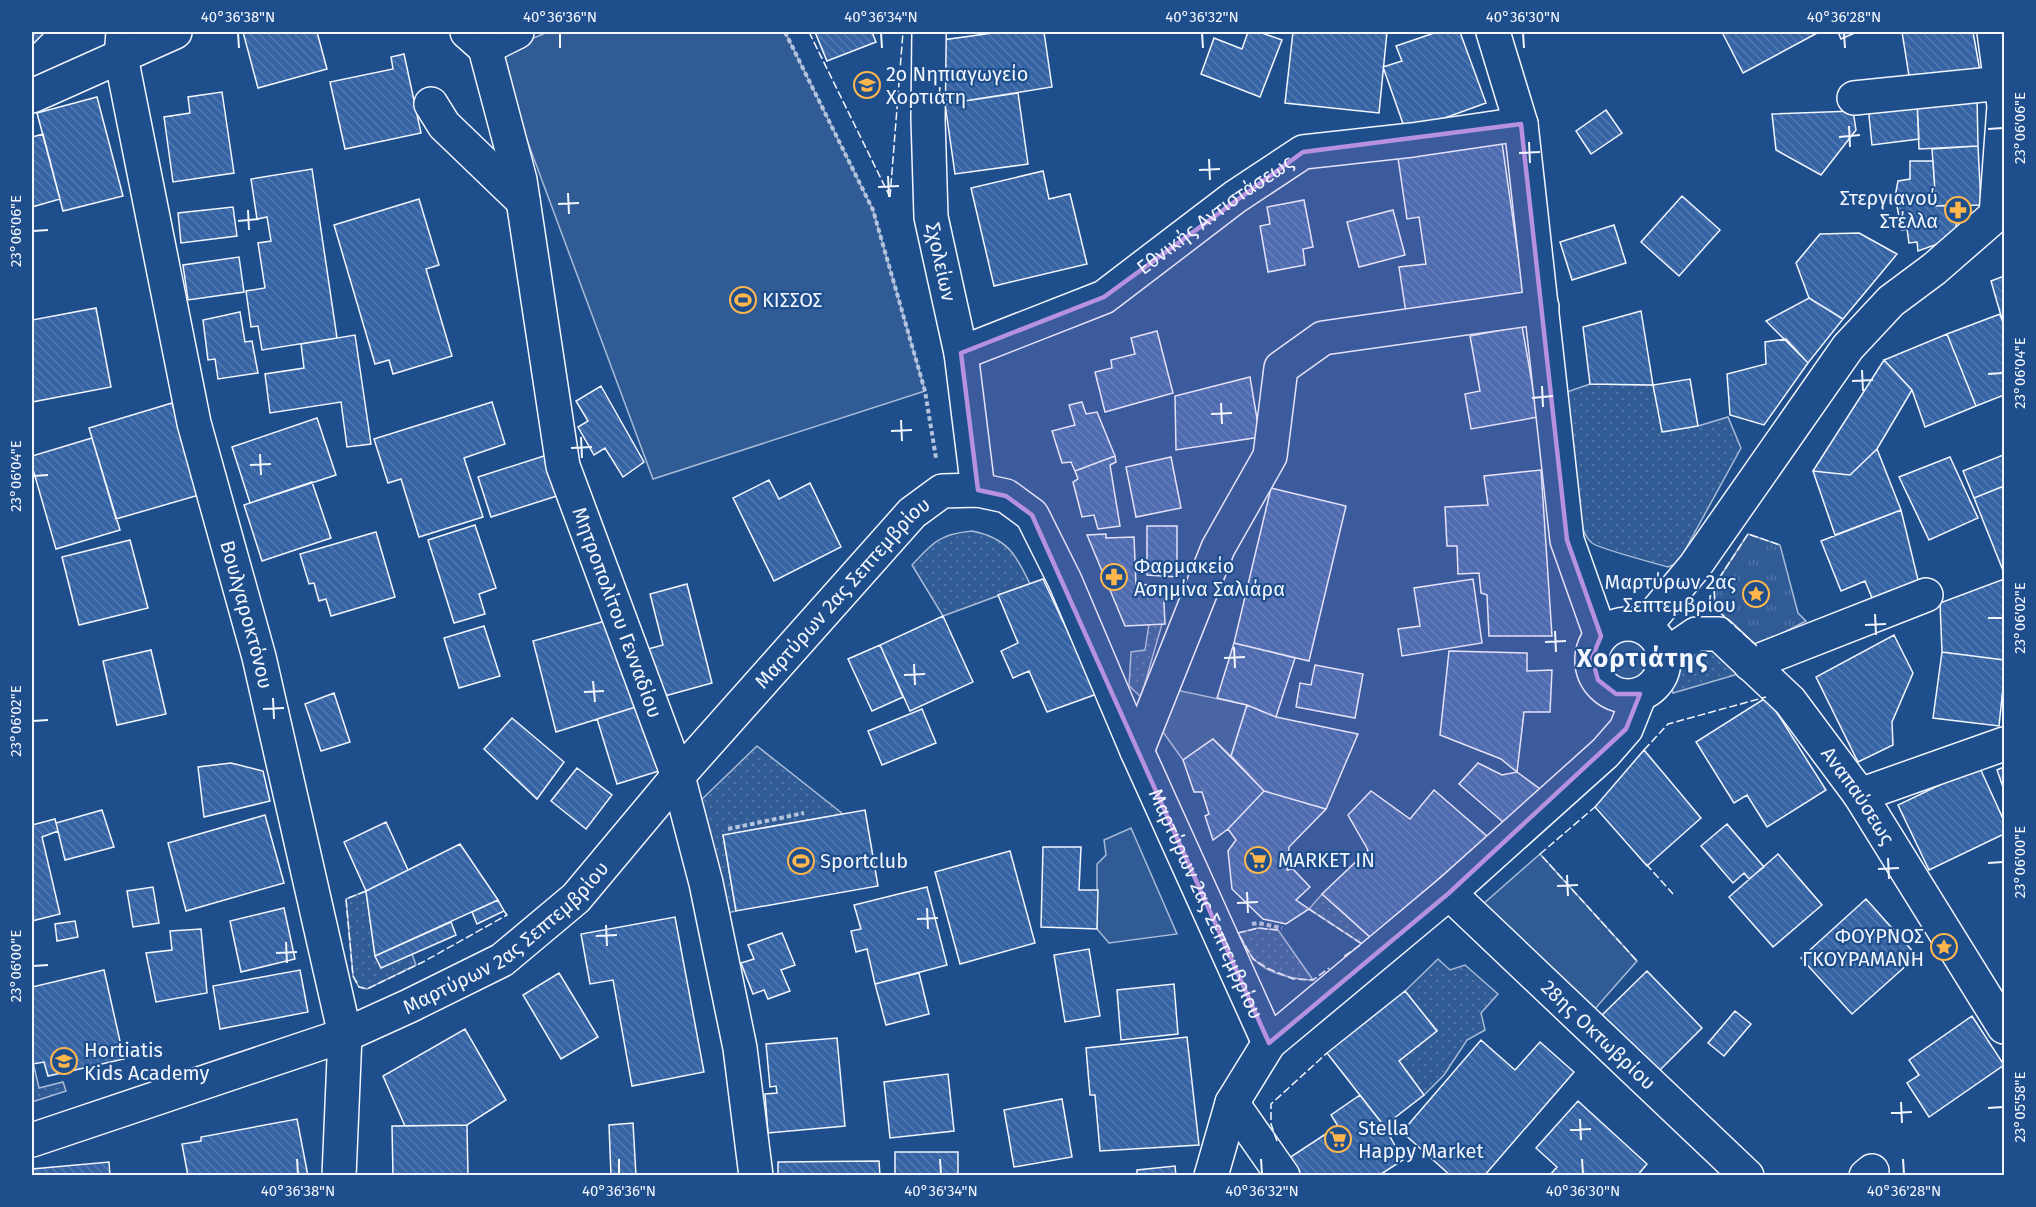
<svg xmlns="http://www.w3.org/2000/svg" width="2036" height="1207" font-family="'Fira Sans',sans-serif">
<defs>
<pattern id="grass-dots" width="8" height="8" patternUnits="userSpaceOnUse" patternTransform="scale(1.5)"><rect width="8" height="8" fill="#305b95"/><path d="M2 2h.1M6 6h.1" fill="none" stroke="#4e73a5" stroke-width="1.8" stroke-linecap="round"/></pattern>
<pattern id="park-tufts" width="24" height="20" patternUnits="userSpaceOnUse" patternTransform="scale(1.5)"><rect width="24" height="20" fill="#305b95"/><path d="M3 7l-1-3M5 7V3M7 7l1-3M15 17l-1-3M17 17v-4M19 17l1-3" fill="none" stroke="#4e73a5"/></pattern>
<pattern id="building-back-hatch" width="6" height="6" patternUnits="userSpaceOnUse" patternTransform="scale(1.5)"><rect width="6" height="6" fill="#3563a3"/><path d="M-1 5l2 2M0 0l6 6M5-1l2 2" fill="none" stroke="#537ab1"/></pattern>
</defs>
<rect width="100%" height="100%" fill="#1f4e8c"/>
<path fill="url(#grass-dots)" stroke="#a8bbd7" stroke-width="1.5" d="M1590,384l63,1 11,47 34,-6 30,-9 13,31 -63,115 -10,4c-14,-4 -68,-18 -76,-24 -22,-18 -28,-119 -31,-149z
M972,531c35,7 44,23 58,53l-87,32 -31,-51c21,-23 28,-31 60,-34z
M1149,624h13l-21,73 -12,-11 2,-34 14,-2z
M1706,642l31,27 -2,6 -62,18 -5,-15 33,-35z
M757,746l86,68 -120,21 13,76 -18,4 -21,-111z
M366,891l9,65 37,-2 4,11 -49,24 -8,-2 -6,-11 -7,-77z
M1322,894l48,43 -8,7 -53,-35z
M1258,928l20,2 35,50c-20,-1 -46,-6 -60,-22 -6,-7 -10,-17 -15,-25z
M1438,959l12,11 15,-5 33,29 -17,19 4,17 -18,10 -23,35 -20,20 -25,-34 38,-30 -32,-40z
M32,1058l7,30 24,-6 3,9 -34,11z"/>
<path fill="url(#park-tufts)" stroke="#a8bbd7" stroke-width="1.5" d="M1748,534l32,11 18,68 8,8 -49,25 -42,-38 -1,-22z"/>
<path fill="#305b95" stroke="#a8bbd7" stroke-width="1.5" d="M548,32h237l88,178 52,181 -272,88 -158,-425z
M1608 659a21 21 0 1 1 42 0a21 21 0 1 1-42 0Z
M1176,690l71,15 -16,51 -18,-17 -30,21 -20,-28z
M1131,828l46,106 -68,9 -12,-14v-65l9,-9 -2,-15z
M1540,854l97,107 -51,58 -112,-107z"/>
<path fill="url(#building-back-hatch)" stroke="#f2f6ff" stroke-width="1.5" d="M32,32h13l-13,13z
M243,32h74l10,37 -69,19z
M815,32h57l4,10 -49,19z
M1000,32h44l8,55 -107,17 -10,-63z
M1248,32h11l23,8 -22,57 -59,-23 13,-36 28,11z
M1293,32h94l-8,81 -94,-10z
M1437,32h23l26,71 -80,29 -23,-65 19,-6 -6,-15z
M1722,32h97l-76,41z
M1838,32h19l-16,7z
M1902,32h71l7,39 -70,11z
M404,54l17,79 -76,16 -15,-67 63,-13 -2,-12z
M222,92l12,81 -61,9 -9,-65 26,-4 -2,-16z
M1018,93l10,71 -73,10 -10,-70z
M1977,96l1,50 -59,3 -2,-48z
M97,97l26,99 -60,15 -26,-98z
M1917,101l2,38 -47,6 -4,-39z
M1606,110l16,23 -31,21 -15,-23z
M1853,111l3,19 -35,45 -45,-25 -4,-36z
M43,134l17,65 -28,8v-70z
M1502,143l22,153 -118,17 -7,-46 27,-3 -7,-47 -12,2 -9,-61z
M1978,146l3,59 -45,1 -4,-57z
M1910,161h23l3,45 19,-1 2,32 -39,14 -1,-9 -8,1 -2,-14 -5,1 -7,-33 3,-16 12,-2z
M312,169l25,169 -75,12 -4,-24 -7,1 -5,-36 19,-3 -7,-45 13,-2 -4,-24 -10,2 -6,-40z
M1043,171l6,28 21,-5 17,70 -93,22 -23,-98z
M1682,196l38,34 -41,46 -38,-34z
M419,199l20,66 -13,4 26,87 -59,18 -4,-14 -14,4 -41,-139z
M1304,200l9,47 -10,2 2,16 -37,7 -8,-46 10,-2 -3,-17z
M233,207l4,29 -56,7 -3,-30z
M1393,210l12,45 -46,12 -12,-45z
M1614,225l12,38 -54,17 -12,-38z
M1859,233l38,21 -54,65 -34,-21 -13,-35 24,-29z
M239,257l5,35 -56,8 -5,-35z
M2004,276v50l-13,-45z
M1809,298l34,21 -35,44 -42,-42z
M96,308l15,79 -79,15v-82z
M1641,311l12,74 -63,-1 -7,-57z
M240,312l5,30 7,-1 6,32 -40,6 -3,-20 -7,1 -5,-40z
M2000,314l4,12v69l-28,11 -29,-72z
M1522,326l16,91 -67,12 -6,-35 15,-3 -10,-55z
M1157,331l16,62 -68,19 -10,-40 17,-4 -1,-8 24,-6 -4,-16z
M1947,334l29,72 -51,21 -13,-37 -28,-30z
M355,335l16,109 -24,3 -6,-45 -71,11 -5,-39 39,-6 -3,-24z
M1786,339l22,24 -44,62 -34,-10 -3,-41 39,-10 -1,-22z
M1884,360l28,30 -35,59 -27,26 -37,-4z
M1250,377l10,60 -84,13 -1,-54z
M1690,379l8,47 -36,6 -9,-47z
M601,386l43,76 -21,15 -18,-29 -11,7 -16,-28 10,-6 -12,-20z
M492,402l13,42 -41,14 19,59 -64,20 -18,-58 -13,4 -14,-44z
M1082,402l4,12 11,-2 18,44 -40,15 -4,-9 -9,1 -10,-32 23,-6 -6,-20z
M172,403l27,92 -83,24 -27,-91z
M317,418l19,57 -86,28 -18,-56z
M92,438l28,92 -64,19 -24,-83v-10z
M1877,449l24,61 -66,25 -22,-64 37,4z
M547,455l13,40 -69,22 -13,-40z
M2003,455l1,31 -30,12 -11,-27z
M1115,456l1,6 -6,3 10,61 -22,3 -4,-14 -12,2 -9,-35 5,-3 -3,-8z
M1171,457l10,51 -45,9 -10,-50z
M1950,457l28,61 -49,22 -30,-63z
M1541,470l11,166h-63l-2,-41 -6,-2 -2,-20 -21,1 -1,-28h-10l-2,-39 43,-2 -4,-29z
M769,480l10,19 31,-16 31,64 -67,34 -41,-83z
M312,482l19,56 -69,23 -18,-56z
M2004,486v87l-30,-75z
M1271,488l75,18 -37,155 -75,-18z
M1901,510l19,78 -24,13 -4,-11 -20,8 -7,-17 -24,10 -20,-50z
M475,525l21,63 -17,6 6,20 -31,9 -26,-83z
M1147,526h30v51l-30,-2z
M376,532l19,65 -64,19 -5,-17 -7,2 -5,-18 -5,1 -9,-30z
M1106,534v4l28,-1 2,48 27,-1 2,40 -40,2 -38,-91z
M130,540l18,68 -69,17 -17,-68z
M1043,579l54,115 -50,18 -18,-41 -16,7 -12,-27 17,-8 -20,-48z
M1473,579l9,64 -80,13 -4,-27 22,-3 -6,-38z
M2004,579v81l-62,-8 -2,-49z
M687,584l25,99 -51,14 -13,-48 15,-4 -13,-51z
M943,616l30,66 -63,29 -30,-66z
M609,620l30,86 -83,26 -23,-91z
M484,626l16,50 -41,12 -15,-50z
M1894,635l19,38 -21,49 1,23 -35,17 -42,-85z
M1234,643l61,15 -19,59 -29,-12 -30,-7z
M880,645l23,52 -31,14 -24,-52z
M151,650l15,64 -49,11 -14,-64z
M1449,651l78,2v18l25,-1 -2,42h-26l-7,60 -16,-13 -61,-24z
M1942,652l62,8v18l-5,48 -66,-8z
M1315,665l48,9 -8,44 -59,-11 4,-24 11,2z
M334,693l16,49 -29,9 -16,-47z
M1767,697l59,93 -59,37 -20,-32 -13,8 -38,-61z
M1247,705l29,12 82,17 -32,75 -62,-18 -33,-35z
M639,706l20,65 -42,13 -20,-65z
M922,709l14,34 -54,22 -14,-34z
M512,718l52,44 -27,37 -53,-50z
M1213,739l51,52 -36,38 -15,11 -8,-24 4,-2 -7,-22h-8l-11,-32z
M1644,750l57,68 -54,48 -52,-59z
M231,763l32,8 7,30 -66,16 -6,-50z
M1478,763l24,12 15,-3 23,17 -30,39 -51,-44z
M1979,766l25,55v13l-75,36 -31,-65z
M2004,767v23l-7,-20z
M577,768l35,27 -26,34 -35,-28z
M1434,790l54,47 -118,100 -48,-43 46,-44 -20,-35 23,-24 39,28z
M1264,791l62,18 -37,38 -2,23 6,-1 17,18 -14,13 13,9 -23,15 -23,-5 -31,-30 -4,-38 8,-11 -8,-11z
M102,810l12,37 -49,13 -9,-37z
M865,810l13,76 -142,25 -13,-76z
M265,815l19,68 -98,28 -18,-68z
M55,819l3,12 -16,6 18,77 -28,7v-96z
M386,822l22,48 -42,21 -22,-49z
M1727,824l37,43 -15,12 -5,-6 -11,10 -32,-37z
M460,844l38,56 -123,56 -9,-65z
M1043,847h38l-2,43h19l-1,39 -56,-2z
M1010,851l25,92 -75,21 -25,-92z
M1778,854l44,51 -49,42 -44,-50z
M153,887l6,36 -26,4 -6,-36z
M927,887l20,78 -72,19 -8,-35 -11,3 -5,-21 10,-2 -7,-24z
M1866,899l51,57 -65,58 -51,-56z
M498,900l6,11 -27,13 -5,-12z
M284,908l11,51 -54,13 -11,-51z
M675,917l29,155 -72,14 -19,-106 -23,4 -9,-50z
M75,921l3,16 -21,4 -2,-17z
M451,922l5,13 -75,33 -6,-12z
M201,929l6,64 -51,9 -10,-49 26,-3 -2,-19z
M782,933l13,32 -14,5 9,21 -22,8 -4,-9 -11,4 -12,-31 13,-4 -6,-14z
M1089,949l11,67 -35,6 -11,-67z
M104,970l20,89 -76,17 -4,-14 -11,2 -1,-6v-71z
M300,970l8,42 -88,17 -7,-43z
M1647,971l55,57 -44,44 -56,-57z
M559,973l39,64 -37,22 -38,-64z
M919,973l10,41 -43,11 -11,-41z
M1174,984l4,50 -57,6 -4,-50z
M1405,991l32,40 -38,30 25,34 -40,31 -57,-73z
M1735,1011l16,13 -27,32 -16,-13z
M1972,1016l32,49 -75,52 -22,-34 12,-8 -10,-15z
M465,1029l41,71 -39,25 -62,1 -22,-50z
M1187,1037l12,108 -99,6 -5,-56h-5l-4,-47z
M837,1038l8,88 -77,7 -3,-39 12,-1 -1,-7 -6,1 -4,-43z
M1481,1040l34,30 25,-28 34,30 -90,104h-33l-49,-44z
M948,1074l6,57 -64,7 -6,-56z
M1360,1095l24,31 19,34 -25,16h-85l-10,-14 55,-36 -7,-11z
M1062,1099l10,58 -58,10 -10,-57z
M1578,1101l69,63 -10,12h-88l8,-9 -21,-19z
M297,1119l11,57h-120l-6,-32 19,-3v-4z
M633,1123l3,53h-25l-2,-51z
M467,1125l1,51h-75l-1,-50z
M895,1152h63v24h-63z
M879,1161l1,15h-102v-14z
M109,1162l1,14h-78v-7z
M1175,1166l1,10h-39v-6z"/>
<g fill="none" stroke-linecap="round" stroke-linejoin="round">
<defs>
<g id="minor">
<path id="s1" d="M123,32l-2,25 73,366 65,234 86,378 -6,141"/>
<path d="M467,32l18,16 32,-16"/>
<path id="s2" d="M929,32l-1,87 3,98 30,136 17,137"/>
<path d="M1493,32l28,92 46,416 34,96"/>
<path id="s3" d="M485,48l35,132 43,286 115,310 28,107 34,165 16,128"/>
<path d="M32,96l143,-64"/>
<path d="M1854,98l148,-15"/>
<path d="M431,104l13,21 79,76"/>
<path id="s4" d="M961,353l143,-56 131,-100 68,-45 109,-12 109,-16"/>
<circle cx="1628" cy="660" r="36"/>
<path d="M1644,627l51,-61 153,-219 43,-46 43,-32 62,-54 8,-109 -10,-74"/>
<path id="s5" d="M1664,656l32,-22h23l71,67 70,94 144,232"/>
<path d="M1750,664l176,-69"/>
<path d="M1137,751l81,-203 52,-92 11,-88 42,-30 219,-31"/>
<path d="M1860,795l144,-51"/>
<path id="s6" d="M1449,893l298,283"/>
<path d="M1232,1103l51,73"/>
<path id="s7" d="M32,1140l313,-105 64,-29 93,-46 74,-62 102,-122 234,-263 30,-22 36,-1 28,6 26,19 33,66 72,170 132,292 180,-150 156,-140 21,-24 14,-35"/>
<path d="M1211,1176l21,-73 37,-60"/>
<path d="M1866,1176l6,-5"/>
</g>
</defs>
<use href="#minor" stroke="#f2f6ff" stroke-width="36"/>
<path stroke="#b3c4dc" stroke-width="4" stroke-dasharray="4.5 3" stroke-linecap="butt" d="M785,32l88,178 52,181 11,67
M728,829l76,-16
M1252,924l6,-1 24,5"/>
<use href="#minor" stroke="#1f4e8c" stroke-width="33"/>
<path stroke="#f2f6ff" stroke-width="1.5" stroke-dasharray="8 3" stroke-linecap="butt" d="M809,32l81,165
M890,197l13,-165
M1757,646l-42,-38 -1,-22 34,-52 32,11
M1644,750l24,-26 98,-27
M1596,808l-1,-1 -55,47 97,107
M1646,864l27,30
M366,891l-20,8 7,77 6,11 8,2 56,-27 84,-47 -3,-4
M1309,909l53,35 -19,13
M1278,930l-20,-2 -20,5 15,26 14,9 26,11 20,1 16,-12
M1277,1141l-6,-17v-20l56,-51"/>
</g>
<path fill="#b691df" fill-opacity="0.2" stroke="#b691df" stroke-width="4.5" stroke-linejoin="round" d="M1521,124l46,416 34,96 -9,22 6,22 18,14h24l-14,35 -177,164 -180,150 -237,-528 -26,-19 -28,-6 -17,-137 143,-56 199,-145z"/>
<path fill="none" stroke="#f2f6ff" stroke-width="2" d="M238,33l1,15M560,33v15M881,33l1,15M1202,33l1,15M1523,33l1,15M1844,33l1,15M1849,126l1,21M1988,129l15,-1M1839,137l21,-2M1529,142l1,21M1519,153l21,-1M1209,159l1,21M1199,170l21,-1M888,176l1,21M878,187l21,-1M568,193l1,21M558,204l21,-1M248,210l1,20M238,221l21,-2M33,231l15,-1M1862,370l1,21M1988,374l15,-1M1852,381l21,-1M1542,386l1,21M1532,398l21,-2M1221,403l1,21M1211,414l21,-1M901,420l1,21M891,431l21,-1M581,437l1,21M571,448l21,-1M260,454l1,21M250,465l21,-1M33,476l15,-1M1875,614l1,21M1988,618h15M1865,625l21,-1M1555,631l1,21M1545,642l21,-1M1234,647l1,21M1224,658l21,-1M914,664l1,21M904,675l21,-1M593,681l2,21M584,692l20,-1M273,698l1,21M263,709l21,-1M33,721l15,-1M1888,858l1,21M1988,863l15,-1M1878,869l21,-1M1567,875l1,21M1557,886l21,-1M1247,892l1,21M1237,903l21,-1M927,908l1,21M917,919l21,-1M606,925l1,21M596,936l21,-1M286,942l1,21M276,953l21,-1M33,966l15,-1M1901,1102l1,21M1988,1108l15,-1M1891,1113l21,-1M1580,1119l1,21M1570,1130l21,-1M297,1159l1,15M619,1159v15M940,1159l1,15M1261,1159l1,15M1582,1159l1,15M1903,1159l1,15"/>
<defs>
<symbol id="school-ring" viewBox="-11 -11 22 22"><circle r="9.5" fill="#1f4e8c" stroke="#ffb74d" stroke-width="1.5"/><path d="M0-5L7-2L0 1L-7-2ZM-4 1L0 2.5L4 1V4Q0 6-4 4Z" fill="#ffb74d"/></symbol>
<symbol id="pharmacy-ring" viewBox="-11 -11 22 22"><circle r="9.5" fill="#1f4e8c" stroke="#ffb74d" stroke-width="1.5"/><path d="M-2-6h4v4h4v4h-4v4h-4v-4h-4v-4h4Z" fill="#ffb74d"/></symbol>
<symbol id="stadium-ring" viewBox="-11 -11 22 22"><circle r="9.5" fill="#1f4e8c" stroke="#ffb74d" stroke-width="1.5"/><path d="M0-5a6.5 5 0 1 0 0 10a6.5 5 0 1 0 0-10ZM-3.5-1.8h7v3.6h-7Z" fill="#ffb74d"/></symbol>
<symbol id="sight-ring" viewBox="-11 -11 22 22"><circle r="9.5" fill="#1f4e8c" stroke="#ffb74d" stroke-width="1.5"/><path d="M0-6L1.8-2.2L6-1.7L2.9 1.2L3.7 5.4L0 3.3L-3.7 5.4L-2.9 1.2L-6-1.7L-1.8-2.2Z" fill="#ffb74d"/></symbol>
<symbol id="supermarket-ring" viewBox="-11 -11 22 22"><circle r="9.5" fill="#1f4e8c" stroke="#ffb74d" stroke-width="1.5"/><path d="M-6-5.5h2.5l.6 2H6L4.5 2H-2.5L-4.4-4H-6ZM-1.5 3.2a1.3 1.3 0 1 0 .1 0ZM3 3.2a1.3 1.3 0 1 0 .1 0Z" fill="#ffb74d"/></symbol>
</defs>
<g fill-rule="evenodd">
<use href="#school-ring" x="852" y="70" width="30" height="30"/>
<use href="#pharmacy-ring" x="1943" y="195" width="30" height="30"/>
<use href="#stadium-ring" x="728" y="285" width="30" height="30"/>
<use href="#pharmacy-ring" x="1099" y="562" width="30" height="30"/>
<use href="#sight-ring" x="1741" y="579" width="30" height="30"/>
<use href="#supermarket-ring" x="1243" y="845" width="30" height="30"/>
<use href="#stadium-ring" x="786" y="846" width="30" height="30"/>
<use href="#sight-ring" x="1929" y="932" width="30" height="30"/>
<use href="#school-ring" x="49" y="1046" width="30" height="30"/>
<use href="#supermarket-ring" x="1323" y="1124" width="30" height="30"/>
</g>
<g text-anchor="middle" stroke-width="4.5" stroke-linejoin="round" paint-order="stroke">
<g font-size="20" fill="#f2f6ff" stroke="#1f4e8c" text-anchor="start">
<text x="886" y="81">2ο Νηπιαγωγείο<tspan x="886" dy="23">Χορτιάτη</tspan></text>
<text x="1938" y="205" text-anchor="end">Στεργιανού<tspan x="1938" dy="23">Στέλλα</tspan></text>
<text x="762" y="307">ΚΙΣΣΟΣ</text>
<text x="1134" y="573">Φαρμακείο<tspan x="1134" dy="23">Ασημίνα Σαλιάρα</tspan></text>
<text x="1736" y="589" text-anchor="end">Μαρτύρων 2ας<tspan x="1736" dy="23">Σεπτεμβρίου</tspan></text>
<text x="1278" y="867">MARKET IN</text>
<text x="820" y="868">Sportclub</text>
<text x="1924" y="943" text-anchor="end">ΦΟΥΡΝΟΣ<tspan x="1924" dy="23">ΓΚΟΥΡΑΜΑΝΗ</tspan></text>
<text x="84" y="1057">Hortiatis<tspan x="84" dy="23">Kids Academy</tspan></text>
<text x="1358" y="1135">Stella<tspan x="1358" dy="23">Happy Market</tspan></text>
</g>
<g font-size="20" fill="#f2f6ff" stroke="#1f4e8c">
<text dy="7" stroke="none"><textPath href="#s4" startOffset="292">Εθνικής Αντιστάσεως</textPath></text>
<text dy="7" stroke="none"><textPath href="#s2" startOffset="231">Σχολείων</textPath></text>
<text dy="7" stroke="none"><textPath href="#s7" startOffset="1006">Μαρτύρων 2ας Σεπτεμβρίου</textPath></text>
<text dy="7" stroke="none"><textPath href="#s3" startOffset="582">Μητροπολίτου Γενναδίου</textPath></text>
<text dy="7" stroke="none"><textPath href="#s1" startOffset="597">Βουλγαροκτόνου</textPath></text>
<text dy="7" stroke="none"><textPath href="#s5" startOffset="276">Αναπαύσεως</textPath></text>
<text dy="7" stroke="none"><textPath href="#s7" startOffset="1672">Μαρτύρων 2ας Σεπτεμβρίου</textPath></text>
<text dy="7" stroke="none"><textPath href="#s7" startOffset="520">Μαρτύρων 2ας Σεπτεμβρίου</textPath></text>
<text dy="7" stroke="none"><textPath href="#s6" startOffset="206">28ης Οκτωβρίου</textPath></text>
</g>
<g font-size="26" font-weight="bold" letter-spacing="1.5" fill="#f2f6ff" stroke="#1f4e8c">
<text x="1643" y="667">Χορτιάτης</text>
</g>
</g>
<rect width="2036" height="1207" fill="none" stroke="#1f4e8c" stroke-width="66"/>
<rect x="33" y="33" width="1970" height="1141" fill="none" stroke="#f2f6ff" stroke-width="2"/>
<g font-size="15" text-anchor="middle" fill="#f2f6ff">
<text x="238" y="22">40°36'38"N</text>
<text x="560" y="22">40°36'36"N</text>
<text x="881" y="22">40°36'34"N</text>
<text x="1202" y="22">40°36'32"N</text>
<text x="1523" y="22">40°36'30"N</text>
<text x="1844" y="22">40°36'28"N</text>
<text transform="translate(2020 128) rotate(-90)" y="5">23°06'06"E</text>
<text transform="translate(16 231) rotate(-90)" y="5">23°06'06"E</text>
<text transform="translate(2020 373) rotate(-90)" y="5">23°06'04"E</text>
<text transform="translate(16 476) rotate(-90)" y="5">23°06'04"E</text>
<text transform="translate(2020 618) rotate(-90)" y="5">23°06'02"E</text>
<text transform="translate(16 721) rotate(-90)" y="5">23°06'02"E</text>
<text transform="translate(2020 862) rotate(-90)" y="5">23°06'00"E</text>
<text transform="translate(16 966) rotate(-90)" y="5">23°06'00"E</text>
<text transform="translate(2020 1107) rotate(-90)" y="5">23°05'58"E</text>
<text x="298" y="1196">40°36'38"N</text>
<text x="619" y="1196">40°36'36"N</text>
<text x="941" y="1196">40°36'34"N</text>
<text x="1262" y="1196">40°36'32"N</text>
<text x="1583" y="1196">40°36'30"N</text>
<text x="1904" y="1196">40°36'28"N</text>
</g>
</svg>
